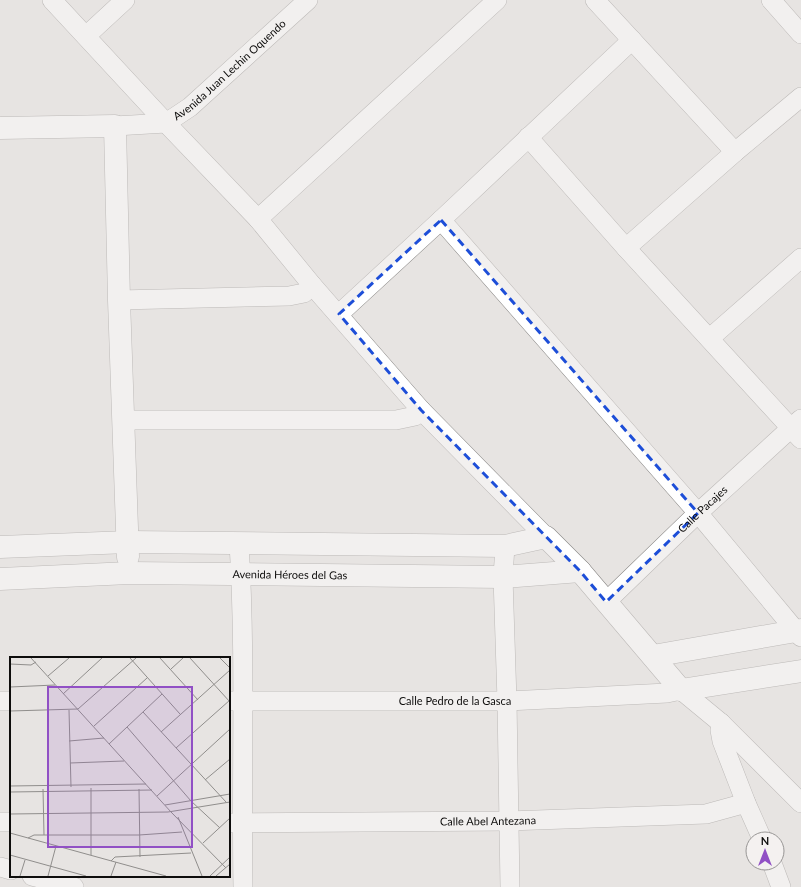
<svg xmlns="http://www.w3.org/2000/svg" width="801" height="887" font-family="Lato,sans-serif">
<rect width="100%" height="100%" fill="#e7e4e2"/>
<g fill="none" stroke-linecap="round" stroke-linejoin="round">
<defs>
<g id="street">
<path d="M52,0l114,123 92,96 54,66 109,125 125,127"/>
<path d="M595,0l140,152"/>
<path d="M771,0l30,34"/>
<path d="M86,36l39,-36"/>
<path id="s1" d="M115,126l51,-3 24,-16 118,-107"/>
<path d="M528,137l98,111 175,191"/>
<path d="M258,219l239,-219"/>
<path d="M441,220l257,293 103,124"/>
<path d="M626,248l109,-96 66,-55"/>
<path d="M119,300l170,-4 15,-3 8,-8"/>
<path d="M339,314l102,-94 191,-180"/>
<path d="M710,338l91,-80"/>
<path d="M123,420h273l19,-4 6,-6"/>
<path d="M239,543c7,114 2,229 4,344"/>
<path d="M505,546l-2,31 4,124 3,186"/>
<path id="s2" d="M606,602l92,-89 103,-94"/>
<path d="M0,701h11"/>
<path id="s3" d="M229,701h278l160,-8 14,-3 40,33 80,80"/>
<path d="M721,723l-1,7 2,11 24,62 16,36"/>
<path d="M0,822h11"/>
<path id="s4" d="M229,823l279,-2 198,-7 40,-11"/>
<path d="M772,863l9,24"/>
<path d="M0,867l11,3"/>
<path d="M32,876l42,11"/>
</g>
<g id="secondary">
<path d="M0,128l115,-2 4,174 9,257"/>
<path d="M0,547l128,-5 377,4 41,-9 34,34 101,119 120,-19"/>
<path id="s5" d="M0,579l129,-6 374,4 77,-6"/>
<path d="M653,656l148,-26"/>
</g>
</defs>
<use href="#street" stroke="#898785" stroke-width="20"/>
<use href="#secondary" stroke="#898785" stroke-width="23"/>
<use href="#street" stroke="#fff" stroke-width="19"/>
<use href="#secondary" stroke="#fff" stroke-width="22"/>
</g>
<path d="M0 0H801V887H0ZM441,220l257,293 -92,89 -26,-31 -159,-161 -82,-96z" fill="#e7e4e2" fill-opacity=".55" fill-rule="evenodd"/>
<path fill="none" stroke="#1d4ed8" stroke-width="3" stroke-dasharray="8 5" stroke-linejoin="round" d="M441,220l257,293 -92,89 -26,-31 -159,-161 -82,-96z"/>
<g text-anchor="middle" stroke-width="4" stroke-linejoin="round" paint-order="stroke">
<g font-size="11" fill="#0e0d0c" stroke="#f4f1f0">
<text dy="4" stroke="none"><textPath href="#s1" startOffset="134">Avenida Juan Lechin Oquendo</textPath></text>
<text dy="4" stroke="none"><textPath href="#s2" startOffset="134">Calle Pacajes</textPath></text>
<text dy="4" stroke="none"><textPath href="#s5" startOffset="290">Avenida Héroes del Gas</textPath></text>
<text dy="4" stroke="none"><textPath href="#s3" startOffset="226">Calle Pedro de la Gasca</textPath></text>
<text dy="4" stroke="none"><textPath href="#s4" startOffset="259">Calle Abel Antezana</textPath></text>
</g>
</g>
<g transform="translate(10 657)">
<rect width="220" height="220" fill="#e7e4e2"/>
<path fill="none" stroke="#908e8c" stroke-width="1" d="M21,1l140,154 55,56M120,1l50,56M150,1l38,42M180,1l40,44M210,1l10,10M0,7l21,1 5,-3M161,12l12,-11M38,19l21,-18M0,30l45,-2M53,37l39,-36M59,53l2,77M0,54l68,-2 58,-51M133,55l83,90M84,69l53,-48M117,70l64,74 29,27M151,75l69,-62M59,84l35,-3M99,87l53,-50M166,91l54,-48M60,106l54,-2M195,123l25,-21M0,129l136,-2M81,131v67M33,132l1,46M129,132l1,68M0,135l142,-2M147,139l73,-67M155,148l65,-11M0,157l158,-2 62,-10M168,160l24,59M0,176l156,43M18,181l6,-3h105l43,-3M193,186l27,-25M0,198l76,21M101,204l4,-4 76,-4M10,219l5,-16M38,219l8,-30M101,219l5,-14M200,219l20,-19M206,219l14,-12"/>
<path fill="#9150c5" fill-opacity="0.15" stroke="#9150c5" stroke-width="2" d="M38,30h144v160h-144z"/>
<rect width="220" height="220" fill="none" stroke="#0e0d0c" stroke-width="2"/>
</g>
<g transform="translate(765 851)"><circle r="19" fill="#f4f1f0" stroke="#989695"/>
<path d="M0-3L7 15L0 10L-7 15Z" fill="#9150c5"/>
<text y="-6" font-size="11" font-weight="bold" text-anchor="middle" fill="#0e0d0c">N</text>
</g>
</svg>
